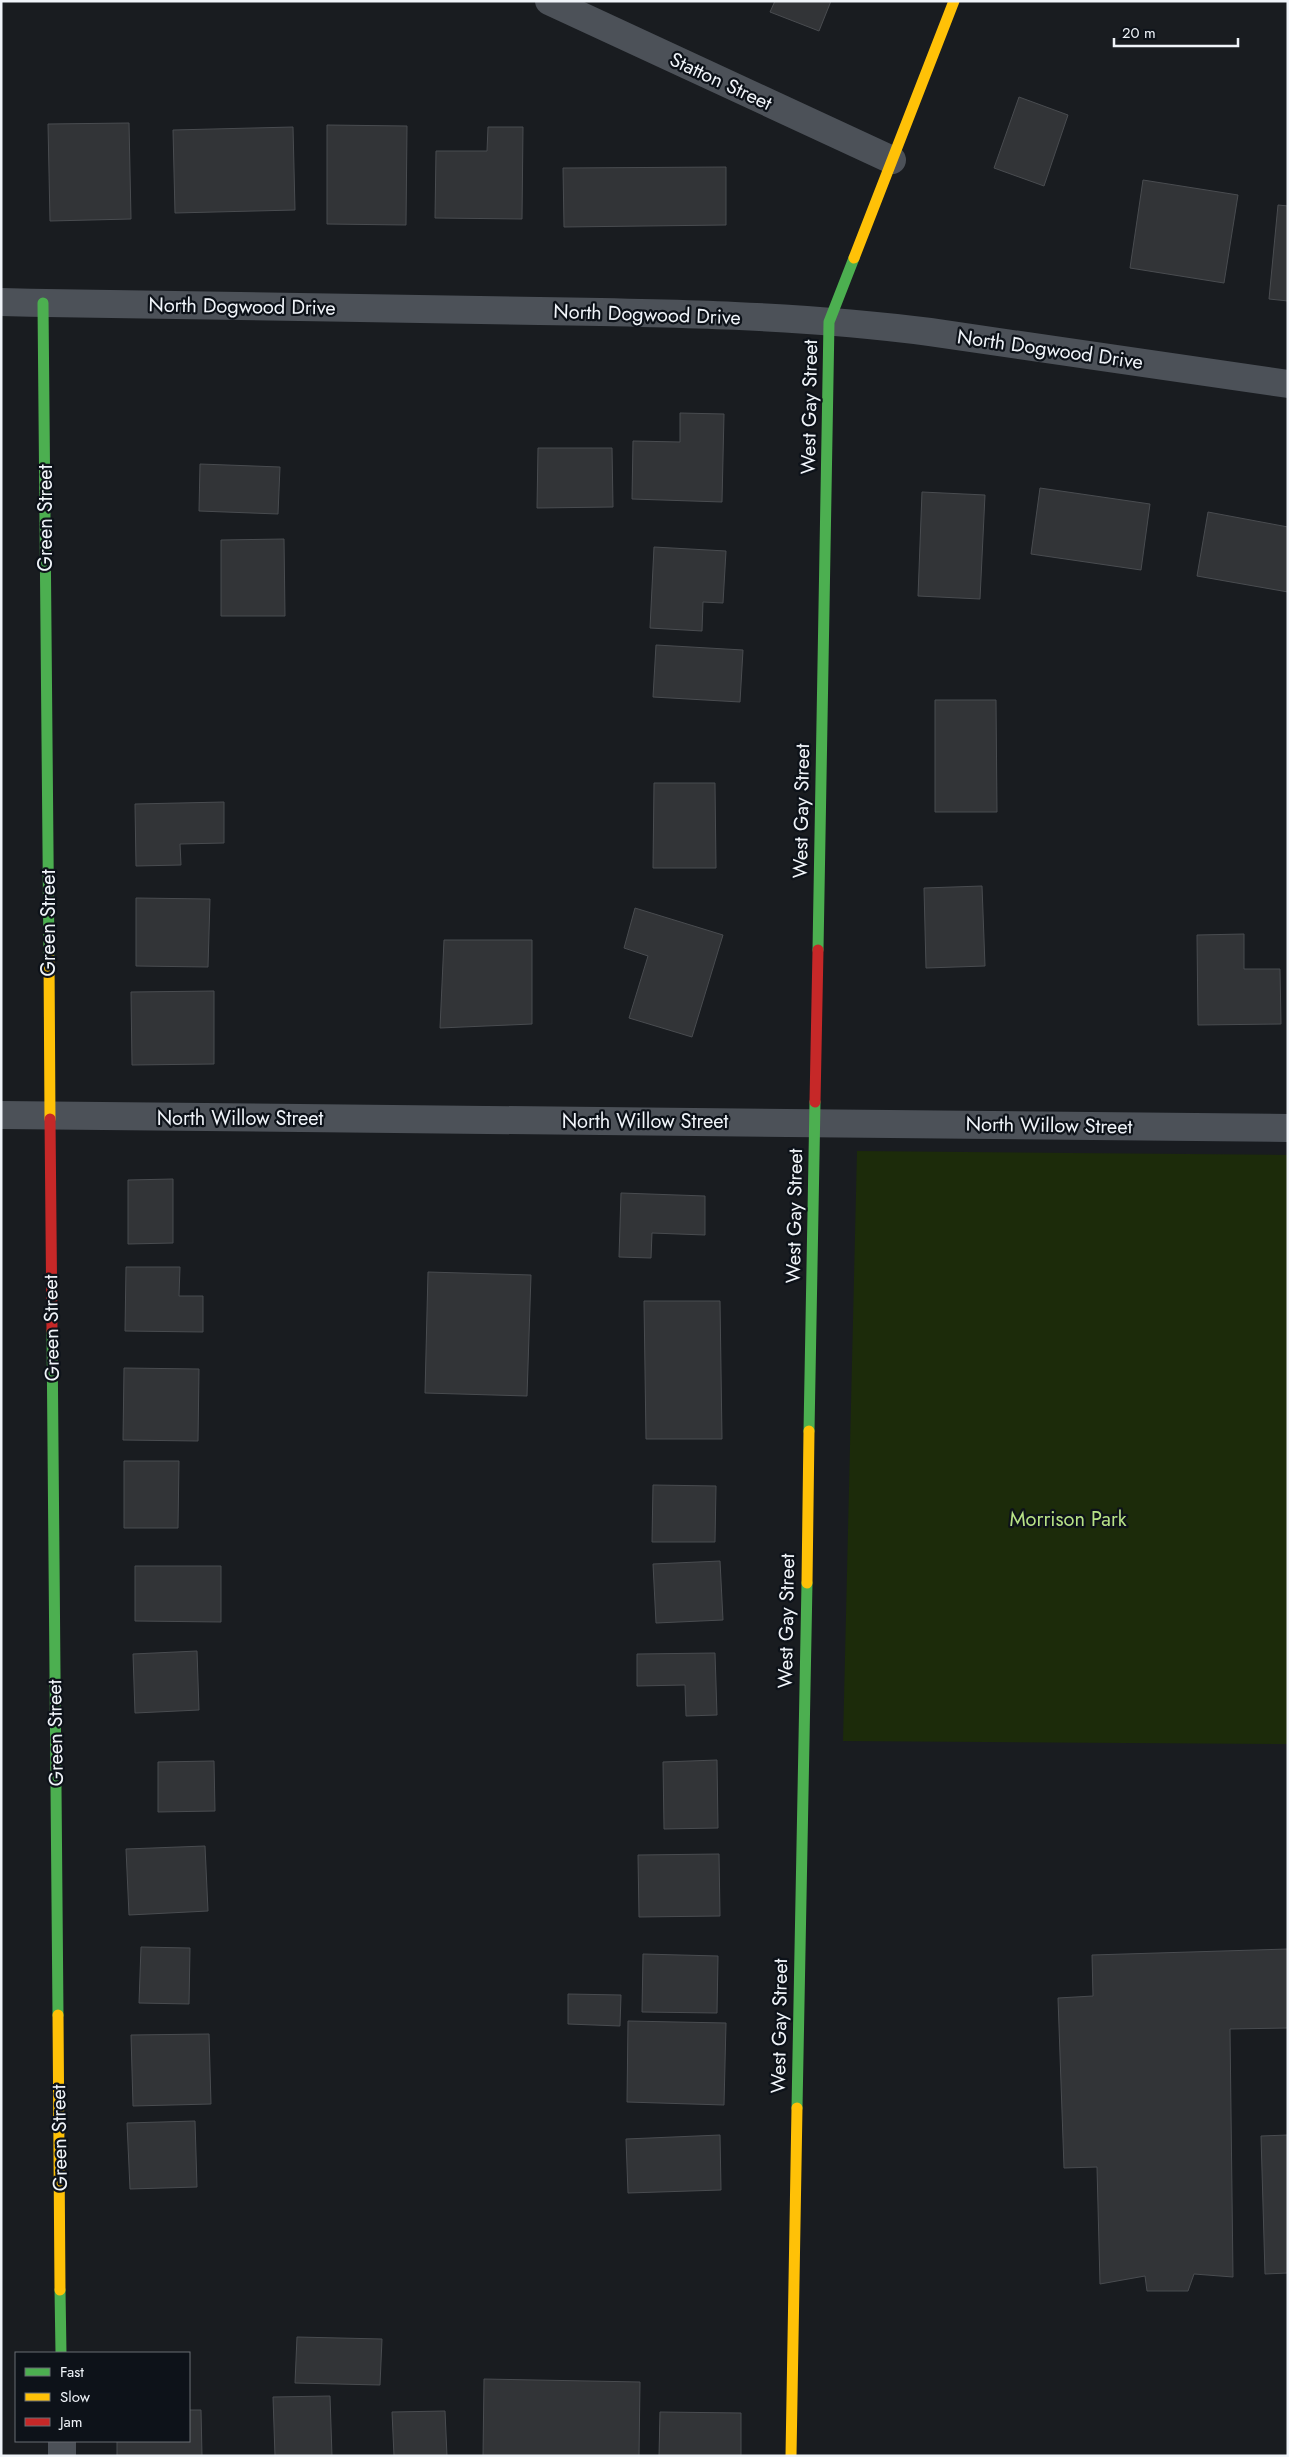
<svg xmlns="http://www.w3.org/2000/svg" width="1289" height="2457" font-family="Jost,sans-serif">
<rect width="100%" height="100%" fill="#191c20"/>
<path fill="#1c2b0a" d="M857,1151l431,4v589l-445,-3z"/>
<path fill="#323437" stroke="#494c50" d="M775,1h56l-12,30 -49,-19z
M1019,97l49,18 -24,71 -50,-18z
M129,123l2,96 -81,2 -2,-97z
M327,125l80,1 -1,99 -79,-1z
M293,127l2,83 -120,3 -2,-83z
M488,127h35l-1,92 -87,-1 1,-67h51z
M726,167v58l-162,2 -1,-59z
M1143,180l95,15 -14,88 -94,-15z
M1278,205l10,1v95l-19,-2z
M680,413l44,1 -2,88 -90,-3 1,-58 47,1z
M538,448h74l1,59 -76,1z
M200,464l80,3 -2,47 -79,-3z
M1040,488l110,16 -9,66 -110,-16z
M922,492l63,3 -5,104 -62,-3z
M1208,512l80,15v65l-91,-16z
M284,539l1,77h-64v-76z
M654,547l72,4 -3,52 -20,-1 -1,29 -52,-3z
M656,645l87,5 -3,52 -87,-5z
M935,700h61l1,112h-62z
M654,783h61l1,85h-63z
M224,802v41l-44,1 1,21 -45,1 -1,-62z
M982,886l3,80 -59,2 -2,-80z
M136,898l74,1 -2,68 -72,-1z
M635,908l88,27 -31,102 -63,-19 19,-62 -24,-8z
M1244,934v35h36l1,55 -83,1 -1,-90z
M444,940h88v84l-92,4z
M214,991v73l-82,1 -1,-73z
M173,1179v64l-45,1v-64z
M621,1193l84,3v39l-53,-2 -1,25 -32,-1z
M126,1267h54l-1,29h24v36l-78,-1z
M428,1272l103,3 -4,121 -102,-3z
M644,1301h76l2,138h-76z
M124,1368l75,1 -1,72 -75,-1z
M124,1461h55l-1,67h-54z
M653,1485l63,1 -1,56h-63z
M720,1561l3,59 -67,3 -3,-59z
M135,1566h86v56l-86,-1z
M197,1651l2,59 -64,3 -2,-59z
M715,1653l2,62 -31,1 -1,-31 -48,1v-32z
M717,1760l1,68 -54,1 -1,-67z
M214,1761l1,50 -57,1v-50z
M205,1846l3,65 -79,4 -3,-66z
M719,1854l1,62 -81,1 -1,-62z
M141,1947l49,1 -1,56 -50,-1z
M1288,1949v79l-58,1 3,248 -39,-3 -6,17h-41l-2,-15 -45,8 -3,-117 -33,1 -6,-170 35,-2 -1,-41z
M643,1954l75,2 -1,57 -75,-1z
M568,1994l53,1 -1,31 -52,-2z
M628,2021l98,2 -2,82 -97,-3z
M209,2034l2,70 -78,2 -2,-71z
M195,2121l2,66 -67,2 -3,-66z
M720,2135l1,55 -93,3 -2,-54z
M1288,2135v138l-23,1 -4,-138z
M297,2337l85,2 -2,46 -85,-2z
M484,2379l156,3 -1,74h-156z
M330,2396l2,60h-57l-2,-59z
M189,2410h12l1,46h-85v-15h72z
M445,2411l2,45h-53l-2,-44z
M660,2412l81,1v43h-82z"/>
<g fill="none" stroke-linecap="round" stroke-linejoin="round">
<path stroke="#4c5158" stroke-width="28" d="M549,1l343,159
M1,302c179,4 358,5 538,9 130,2 261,4 391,21l358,52
M1,1115l1287,13
M62,2441v15"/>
<path stroke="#4caf50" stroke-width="11" d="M43,303l6,655
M818,950l11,-628 25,-64
M52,1331l6,684
M809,1431l6,-329
M797,2108l10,-525
M60,2290l1,63"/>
<path stroke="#ffc107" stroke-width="11" d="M854,258l100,-257
M49,958l1,161
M807,1583l2,-152
M58,2015l2,275
M791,2456l6,-348"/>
<path stroke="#c62828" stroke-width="11" d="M815,1102l3,-152
M50,1119l2,212"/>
</g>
<g text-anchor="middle" stroke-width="4.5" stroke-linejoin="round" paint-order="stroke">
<g font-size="20" fill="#f0f4f9" stroke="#0d1219">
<text transform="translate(721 81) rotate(25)" y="7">Statton Street</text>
<text transform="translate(242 306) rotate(1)" y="7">North Dogwood Drive</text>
<text transform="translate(647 314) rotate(2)" y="7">North Dogwood Drive</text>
<text transform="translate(1050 349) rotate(8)" y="7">North Dogwood Drive</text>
<text transform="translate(809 407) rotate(-89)" y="7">West Gay Street</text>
<text transform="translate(45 518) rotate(-90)" y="7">Green Street</text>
<text transform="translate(801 811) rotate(-89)" y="7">West Gay Street</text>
<text transform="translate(48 923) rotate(-90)" y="7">Green Street</text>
<text x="240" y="1125">North Willow Street</text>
<text x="645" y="1128">North Willow Street</text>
<text transform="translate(1049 1125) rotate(1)" y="7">North Willow Street</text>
<text transform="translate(794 1216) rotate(-89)" y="7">West Gay Street</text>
<text transform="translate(51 1328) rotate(-91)" y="7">Green Street</text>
<text transform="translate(786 1621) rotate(-89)" y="7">West Gay Street</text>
<text transform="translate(55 1733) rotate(-91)" y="7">Green Street</text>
<text transform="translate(779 2026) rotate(-89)" y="7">West Gay Street</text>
<text transform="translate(59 2138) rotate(-91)" y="7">Green Street</text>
</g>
<g font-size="20" fill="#b8e286" stroke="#0d1219">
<text x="1068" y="1526">Morrison Park</text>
</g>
</g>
<rect width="1289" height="2457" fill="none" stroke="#f0f4f9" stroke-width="5"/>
<rect x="15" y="2352" width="175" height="90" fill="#0d1219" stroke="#686c73"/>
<rect x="25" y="2368" width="25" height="8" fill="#4caf50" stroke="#686c73"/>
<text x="60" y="2377" font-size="15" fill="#f0f4f9">Fast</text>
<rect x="25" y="2393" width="25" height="8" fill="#ffc107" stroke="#686c73"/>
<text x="60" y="2402" font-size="15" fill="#f0f4f9">Slow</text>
<rect x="25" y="2418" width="25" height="8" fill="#c62828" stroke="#686c73"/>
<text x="60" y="2427" font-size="15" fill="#f0f4f9">Jam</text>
<path d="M1114 38v8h124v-8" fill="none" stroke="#f0f4f9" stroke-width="2.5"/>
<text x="1122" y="38" font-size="15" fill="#f0f4f9" stroke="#0d1219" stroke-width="4" paint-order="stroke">20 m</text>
</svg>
